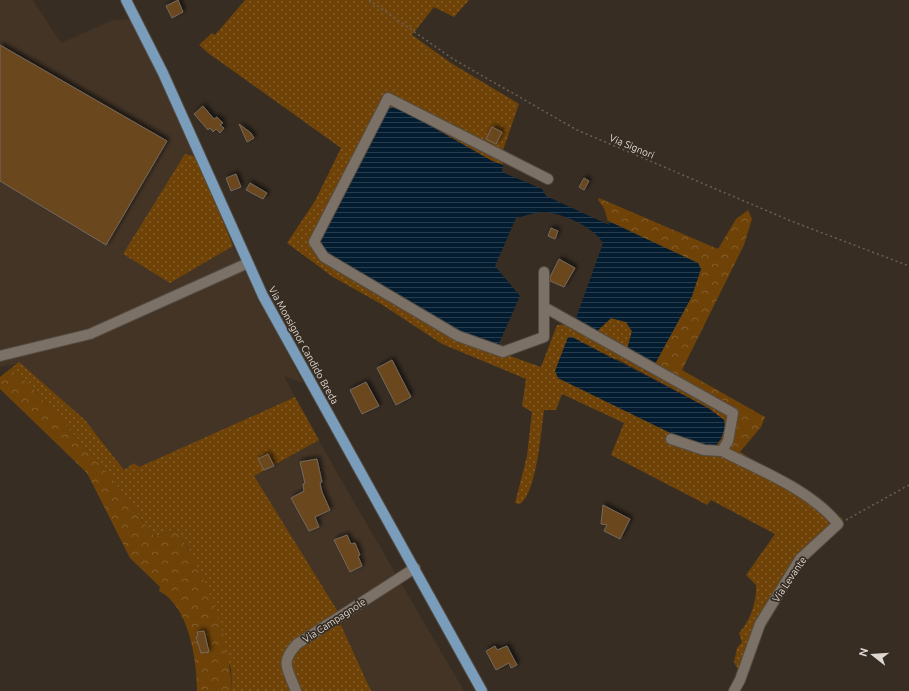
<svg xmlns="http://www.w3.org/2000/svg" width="909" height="691" font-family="Ubuntu,sans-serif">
<defs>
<pattern id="grass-dots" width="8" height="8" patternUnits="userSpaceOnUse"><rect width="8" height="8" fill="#6f4308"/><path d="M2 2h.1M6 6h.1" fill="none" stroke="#835d2b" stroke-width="1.8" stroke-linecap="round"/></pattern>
<pattern id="forest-crowns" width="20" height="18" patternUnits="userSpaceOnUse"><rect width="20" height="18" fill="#6f4308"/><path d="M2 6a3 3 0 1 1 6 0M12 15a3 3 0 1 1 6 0" fill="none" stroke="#835d2b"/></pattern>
<pattern id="water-rules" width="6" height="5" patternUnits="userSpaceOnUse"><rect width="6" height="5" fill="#031c30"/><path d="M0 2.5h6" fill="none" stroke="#273c4d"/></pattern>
<filter id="shadow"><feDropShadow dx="2.5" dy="-2.5" stdDeviation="2" flood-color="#0009"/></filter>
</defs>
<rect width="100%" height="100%" fill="#372d23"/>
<path fill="#433426" d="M0,0h33l28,43 52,-23 20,-1 64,138 -27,126 63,-37 70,137 -19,-7 11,21 -156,70 -5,-4 -10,8 -27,-37 -79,-72 -2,2 -16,3z
M319,440l20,36 125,215h-93l-31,-68v-8l-87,-139z"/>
<path fill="url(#grass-dots)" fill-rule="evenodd" d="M245,0h224l-15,17 -20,-10 -22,28 39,28 68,41 -17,49 1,12 -11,-4 -86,-49 90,239 45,16 16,-42 17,-1 22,8 15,-14 15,4 6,9 -4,15 19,19 9,-3 76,50 5,11 -8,22 2,9 9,-2 69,41 34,26 -19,11 -36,41 -46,99 -5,-2 -3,-6 3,-14 5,-6 -3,-9c11,-12 18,-31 17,-48l-10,-10 29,-41 -64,-34 -4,5 -96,-50 13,-32 -62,-29 -6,16h-12c-3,21 -7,82 -24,94l-5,-1 12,-47 5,-44 -10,-6 4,-27 -84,-35 -61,-40 -48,-27 -46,-34 28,-42 26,-53 -133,-95 -9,-8 13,-12 3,2zM617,359l91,49 16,12 1,7 -4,13 -32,2 -131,-64z
M185,154l12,3 36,89 -63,37 -47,-29z
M19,362l66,58 39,50 10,-7 5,4 156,-70 24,43 -65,36 86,139v8l31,68h-139l-1,-22 -42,-119 -13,-21 -21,8 -50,-67 -76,-86 -19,-15z"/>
<path fill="url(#forest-crowns)" d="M599,198l119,51 18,-30 12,-9 4,9 -8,26 -62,125 83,47 -4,10 -21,25 -10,3 -1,-10 8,-22 -5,-11 -70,-39 -1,-7 -5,-4 36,-66 -64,-66 -20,-9 -4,-13 -6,-8z
M10,369l19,15 76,86 50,67 21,-8c31,48 53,105 56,162h-35c0,-31 -8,-85 -38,-100l1,-4 -30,-29 -43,-85 -87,-84v-12z"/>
<path fill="url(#water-rules)" d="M392,107l14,5 86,49 11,4 -1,7 40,17 4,7 63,29 -1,-4 90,42 3,6 -9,27 -36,66 -9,3 -19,-9v-10l4,-15 -6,-9 -15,-4 -15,14 -22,-8 29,-81c-9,-16 -41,-30 -59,-31 -9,0 -19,4 -28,6l-21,48 25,30 -23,52 -21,-7 -150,-85 -8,-12 66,-132z
M568,337h4l136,71 16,12c2,11 -3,19 -9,28l-26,-6 -131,-64 -3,-7z"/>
<path fill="#6b471d" stroke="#74695e" filter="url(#shadow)" d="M178,0l5,12 -11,6 -6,-12z
M0,45l167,96 -61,104 -106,-64z
M203,106l11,13 3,-2 6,6 -3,2 4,3 -4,5 -4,-4 -3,3 -3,-4 -2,2 -14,-16z
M239,124l12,9 3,5 -7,4z
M492,127l10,5 -6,12 -10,-5z
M236,174l5,13 -10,4 -5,-13z
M584,178l5,3 -5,9 -5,-3z
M250,183l17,10 -4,6 -17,-9z
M551,228l7,3 -3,8 -7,-3z
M559,259l16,9 -11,19 -14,-6v-4z
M392,360l19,37 -15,8 -19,-37z
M366,382l13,24 -17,8 -12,-24z
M268,454l6,12 -10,4 -6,-11z
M317,459l5,23 -2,1 2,9 8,18 -15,7 4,10 -10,4 -18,-33 13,-7 -1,-7 2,-1 -5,-21z
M603,505l27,14 -10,20 -16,-8 3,-6 -6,-1z
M347,535l4,9 4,-1 5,12 -2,1 4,10 -12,6 -16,-32z
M204,631l5,21 -8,1 -5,-16 2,-1 -1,-4z
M495,646l2,4 10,-4 10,19 -6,3 -2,-5 -13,7 -10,-19z"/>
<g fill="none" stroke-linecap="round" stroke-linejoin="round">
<defs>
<path id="minor" d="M544,272v65l-41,15 -45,-16 -134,-79 -10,-15 74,-144 160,81
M544,307l189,106 -5,28 -6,10 -18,-1 -33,-11
M0,356l90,-22 158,-71
M722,451c39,20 89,39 116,73l-38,35 -40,65 -20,56 -6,11
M296,691c-8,-22 -17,-28 1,-47l118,-76"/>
<path id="major" d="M126,0l37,73 100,223 219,395"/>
</defs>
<use href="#minor" stroke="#544c43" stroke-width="12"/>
<use href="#major" stroke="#544c43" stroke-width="12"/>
<path stroke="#6a6159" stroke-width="1.5" stroke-dasharray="2 3" stroke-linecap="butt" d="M369,0l84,59 124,71 214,91 118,45
M846,520l63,-35"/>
<use href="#minor" stroke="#7c7166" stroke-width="10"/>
<use href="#major" stroke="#7a9dbc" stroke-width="10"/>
</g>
<g text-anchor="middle" stroke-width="3.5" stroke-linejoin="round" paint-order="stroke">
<g font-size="10" fill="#ded8d2" stroke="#372d23">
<text transform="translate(632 146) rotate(23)" y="4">Via Signori</text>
<text transform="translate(304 345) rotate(61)" y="4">Via Monsignor Candido Breda</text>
<text transform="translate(789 579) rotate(-56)" y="4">Via Levante</text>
<text transform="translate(334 620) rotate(-33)" y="4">Via Campagnole</text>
</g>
</g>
<g transform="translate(873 655) rotate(287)" stroke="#372d23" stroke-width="3" paint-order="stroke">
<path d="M0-3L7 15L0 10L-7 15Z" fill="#ded8d2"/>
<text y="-6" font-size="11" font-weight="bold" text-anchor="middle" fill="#ded8d2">N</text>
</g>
</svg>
